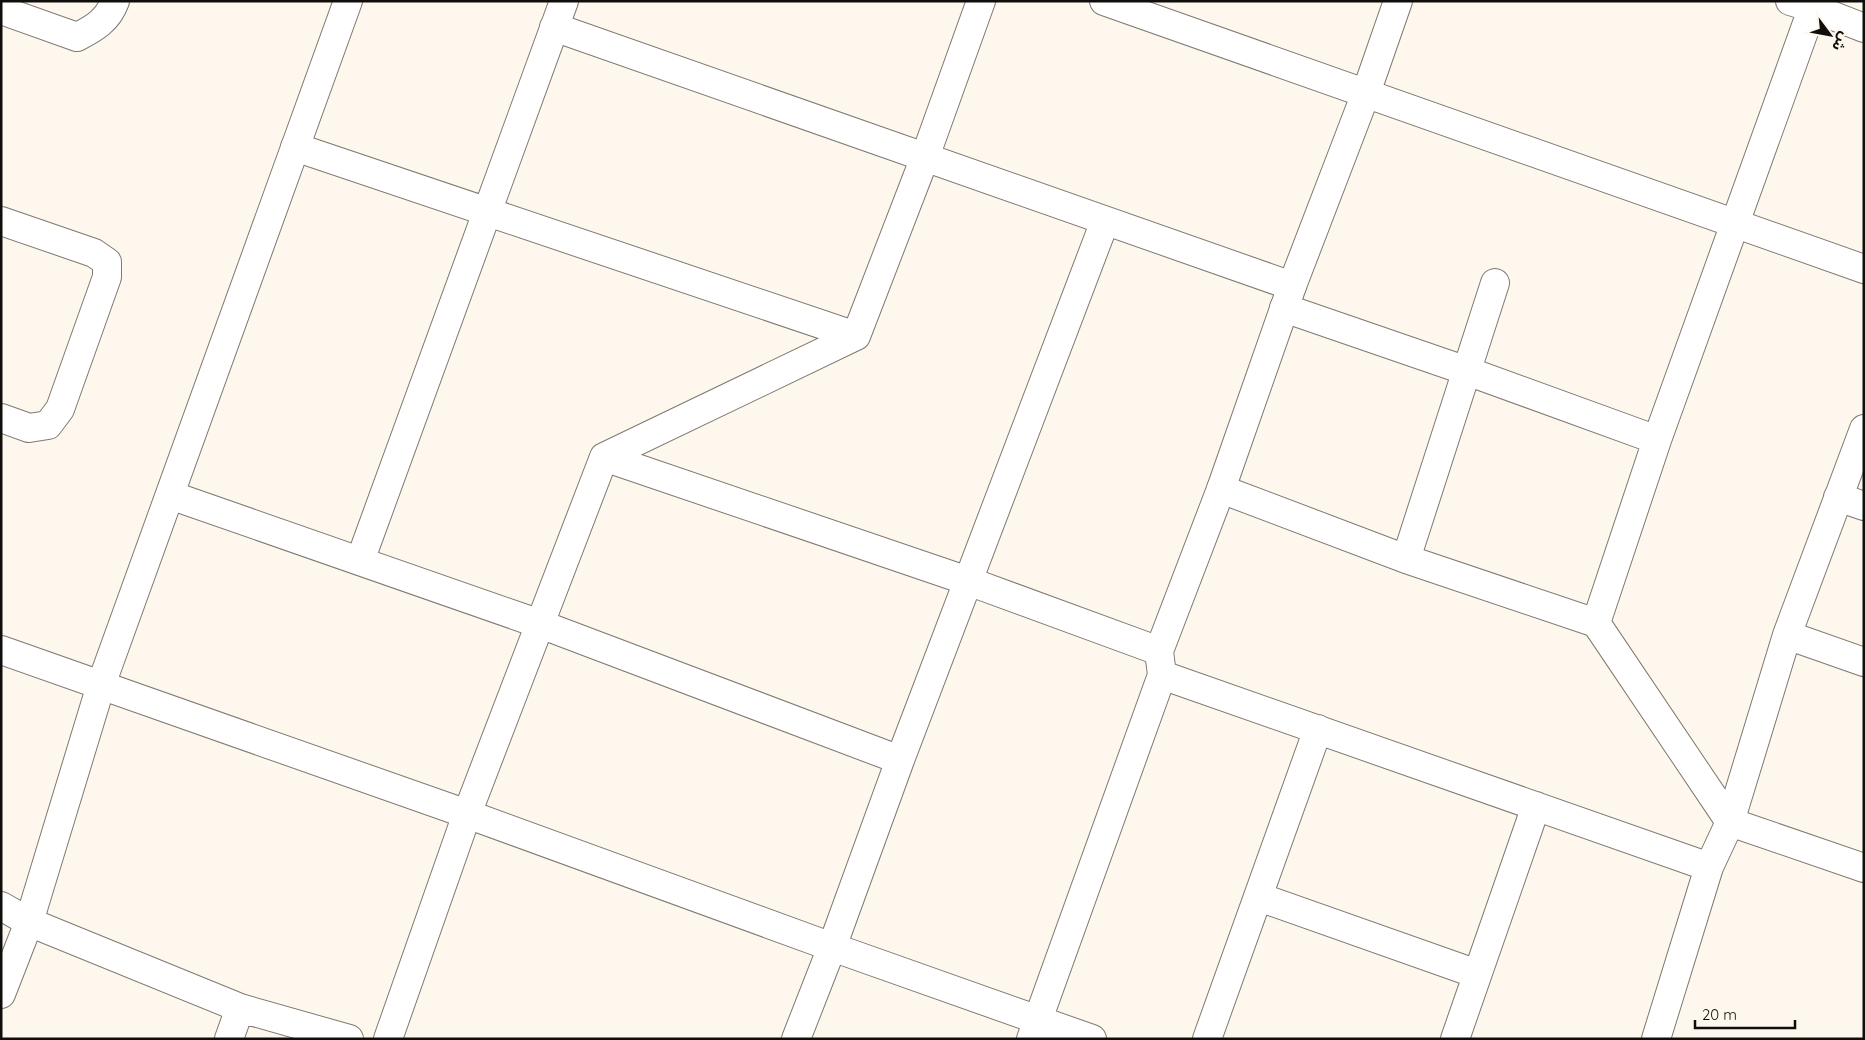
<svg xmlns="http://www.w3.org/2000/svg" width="1865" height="1040" font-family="Quicksand,'Noto Sans Arabic',sans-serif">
<rect width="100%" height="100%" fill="#fdf7ee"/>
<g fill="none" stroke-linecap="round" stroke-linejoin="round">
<defs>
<path id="minor" d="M1790,1l23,7 51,20
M1,10l76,27c18,-9 31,-17 38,-36
M554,27l738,259
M295,147l561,189
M1,221l93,32 13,9v15l-47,132 -12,16 -19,3 -28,-10
M1284,308l183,63 190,69
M1864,429l-77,206 -57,187 134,46
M604,457l364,124 191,70
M1221,489l185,70 190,64
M170,495l370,129 360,136
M1838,497l26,9
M1406,559l89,-276
M360,561l204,-560
M1787,635l77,27
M1162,675l547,192
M1259,897l218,77
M1,906l28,16 211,86 109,31
M229,1039l11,-31
M388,1039l79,-225 137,-357 252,-121 69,-179 56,-156
M796,1039l36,-92 68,-187 205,-539
M1207,1039l111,-310
M1455,1039l81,-233
M1656,1039l53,-172 21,-45 -134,-199 61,-183 158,-439"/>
<path id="tertiary" d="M1104,1l760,268
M1,650l466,164 365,133 260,92
M1,994l28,-72 72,-237 247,-684
M1031,1039l131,-364 -3,-24 62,-162 71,-203 74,-193 32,-92"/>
</defs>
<use href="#minor" stroke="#7f7971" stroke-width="30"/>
<use href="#tertiary" stroke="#7f7971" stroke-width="30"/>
<use href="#minor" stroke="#fff" stroke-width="28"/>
<use href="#tertiary" stroke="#fff" stroke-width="28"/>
</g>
<rect width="1865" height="1040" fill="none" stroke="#100e0b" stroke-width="5"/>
<g transform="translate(1830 35) rotate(122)" stroke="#fdf7ee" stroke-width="4" paint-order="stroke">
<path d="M0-4L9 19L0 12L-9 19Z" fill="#100e0b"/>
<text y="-8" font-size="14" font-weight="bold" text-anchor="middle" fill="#100e0b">ش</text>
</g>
<path d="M1695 1020v8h100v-8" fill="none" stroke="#100e0b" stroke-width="2.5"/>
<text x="1702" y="1020" font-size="15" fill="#100e0b" stroke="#fdf7ee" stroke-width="4" paint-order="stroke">20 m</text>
</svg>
